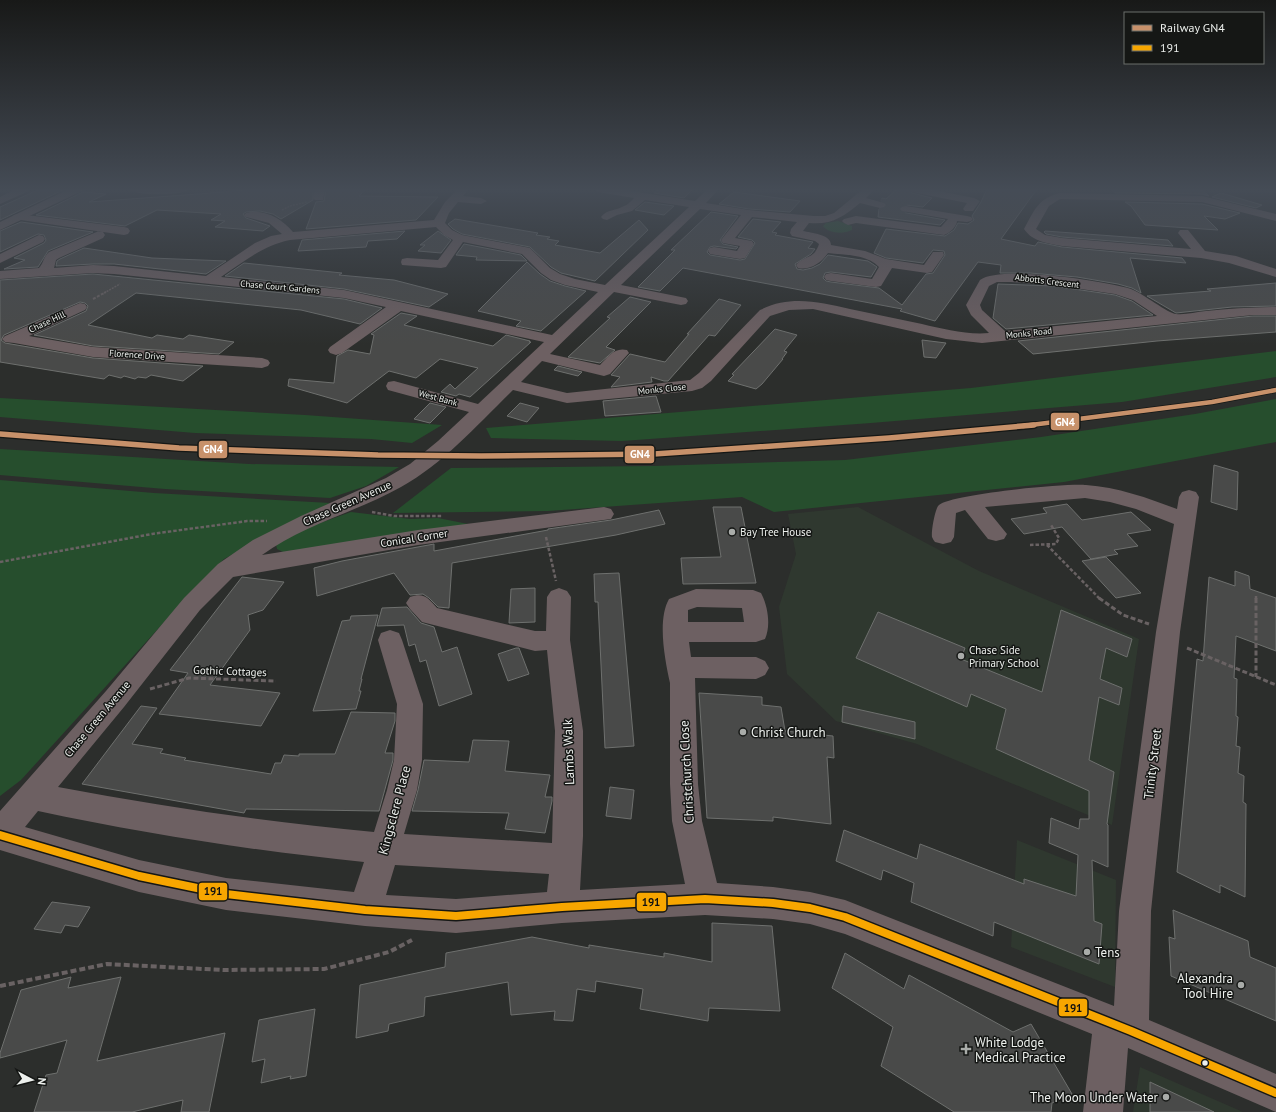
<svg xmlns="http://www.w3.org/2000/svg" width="1276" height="1112" font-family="'PT Sans',sans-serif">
<rect width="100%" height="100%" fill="#2c2e2c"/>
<path fill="#2f382f" d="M858,507l121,64 160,68 -27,186 -195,-81 -81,-23 -49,-47 -8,-67 17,-53 -8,-40z
M1017,840l99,40 -1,107 -104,-40z
M1140,1067l103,45h-110z"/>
<path fill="#264e2d" d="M838,221l14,5v4c-8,4 -23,4 -29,-4l3,-3z
M1276,351v26l-154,25 -251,21 -249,18 -131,-3 -5,-10 485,-40z
M0,398l305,17 137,10 -30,18 -41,-4 -176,-6 -195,-16z
M1276,399v43l-212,40 -290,30 -32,-15 -194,14 -155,2 58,-45 202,-2 192,-6 196,-23 154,-23z
M0,449l249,15 150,3 -33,19 -36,12 -165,-9 -165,-14z
M0,480l154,13 176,10 -106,56 -39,40 -164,181 -21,16z
M351,512l59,7 28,-1 35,7 -188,28 -8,-4 -1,-5 19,-12z"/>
<path fill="#494a49" stroke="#6e706e" d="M40,189l23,1 -63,30v-13z
M245,189h68v11l-32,19 -8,-5 -13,-3 -14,1 -3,2 3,4 24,8 -7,5 -48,-4 10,-6 -14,-1 10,-6 -64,-4 -32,16 -89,-11 47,-23 23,2 -17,8 109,-8 47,-4z
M326,189h40l-7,7 79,1 -22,23 -110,9 10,-27 8,-1z
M659,189h34l-9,9 -30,-5z
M897,189h9l6,4 20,5 -9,9 -17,-2 -4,1 -4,3 3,3 44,8 -5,5 -62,-8 1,-8 5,-1 4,-3 -7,-4 1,-3 4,1z
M987,189h50l-36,50 34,7 3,-4 24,5 120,11 4,5 -56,-5 11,35 -9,-5 -14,-4 -41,-7 -47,-4h-30l1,-8 -23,-3 -43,59 -35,-10 2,-2 -219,-41 -23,23 -22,-4 37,-37h-4l40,-38 27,4 -18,24 3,4 15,3 -2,2 -22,-3 -4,1 -3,5 3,3 30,5 5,-1 10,-16 -3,-3 -14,-3 15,-18 28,3 -9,10 5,1 -2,2 38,7 -5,6 7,1 -4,5 -16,10 2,5 6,1 9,-2 8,-4 8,-9 40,6 9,6 -6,10 -40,-5 -6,1 -2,5 3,3 5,1 48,6 23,17 24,-31 7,-1 12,-18 -1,-4 -11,-1 -10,13 -37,-5 -12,-5 12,-24 59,7 9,-6 4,-7 10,1 6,-4 -2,-4 9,-14z
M1111,189l91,1 7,6 -7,-2 -87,-1z
M734,192l66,9 -10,11 -41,-3 -30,-5z
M1221,193l41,12 -6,3 -44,-11z
M645,202l29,4 -10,9 -29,-5z
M1125,202l77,2 38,9 -15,6 -21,-3 14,14 -73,-5 -14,-19z
M455,219l83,14 -2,2 14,2 -3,2 12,2 -4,4 45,8 39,-33 9,10 -53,51 -34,-8 -10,-6 -21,-20 -68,-13 -9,-5 -5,-5z
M21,222l72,10 -45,19 -10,16 -34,2 21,-9 -11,-2 30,-15 2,-3 -2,-5 -6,-1 -38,18v-21z
M405,231l-8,8 -29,2 -2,6 -68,4 4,-11z
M438,231l13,9 -10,13 -23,-2 7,-6h-5z
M1045,231l123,9 5,6 -111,-9 -16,-3 -2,-2z
M464,244l57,11 6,6 -51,-1 1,-3 -21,-2z
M84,248l68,10 74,3 -20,13 -92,-10h-21l-37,2 1,-5 3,-2z
M527,262l13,12 10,7 15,5 21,5 -45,40 -25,-5 5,-5 -43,-10z
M244,263l98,10 -3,2 55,5 54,14 -19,13 -85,-18 -119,-13z
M93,274l251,25 38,9 -22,16 -59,-14 -165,-17 -48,32 64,13 5,-3 26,4 6,-4 45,7 -15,12 -126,-8 -59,-11 52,-24 2,-5 -3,-3 -5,-1 -76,33 -3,5 4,3 88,15 110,8 -20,15 -32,-6 -5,3 -8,-1 -3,2 -11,-3 -3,2 -12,-3 -5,4 -104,-17v-82z
M1276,283v23l-44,1 -56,6 -29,-17 64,-5 -4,-2z
M998,284l56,2 61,9 17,6 21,14 -147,14 -13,-11z
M630,297l21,5 -45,45 9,3 -15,13 -32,-6 42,-39 -3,-1z
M719,299l22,6 -26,31 -6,-1 -41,46h-4l-13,-4 1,5 -41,5 9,-10 -9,-2 19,-21 35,8 24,-28h-2z
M401,313l16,3 -13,9 89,21 13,-11 24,6 -1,1h2l-61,55 -11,-3 -3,2 -15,-4 9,-8 5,5 23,-21 -38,-9 -24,19 -27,-7 -42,32 -59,-17 1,-7 45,4 3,-27 11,-6 22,4 4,-19 -3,-1z
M1253,316h23v16l-119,9 -124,13 -15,-13z
M775,329l22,6 -13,16 3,1 -5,7h1l-21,25 -6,5 -28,-8 6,-6 -2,-1z
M922,340l24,3 -10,15 -12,-1z
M558,366l24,6 -4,4 -24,-6z
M656,396l5,16 -56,4 -2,-15z
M430,403l16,4 -16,16 -16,-4z
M520,403l19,5 -12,14 -20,-6z
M1214,465l24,7 -1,38 -26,-8z
M1067,504l15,16 49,-8 20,18 -24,4 11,12 -24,4 4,4 -27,5 -29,-32 -38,7 -13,-15 36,-6 -4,-5z
M713,507h28l15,76 -73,1 -2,-26 40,-1z
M659,510l6,14 -49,11 -164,28 -3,45 -11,-1 -9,-9 -6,-4 -13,1 -16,-22 -77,23 -3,-28 28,-7 92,-17v7l114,-21v-1l63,-9z
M1106,557l35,36 -25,5 -34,-37z
M1235,571l14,5 1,13 26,9v53l-40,-15 -2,42 3,1 -1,37 2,1 -2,29 4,1 -2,26 6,3 -1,26 3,2 -1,93 -25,-12v8l-43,-21 20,-213 6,2 6,-84 26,9z
M619,573l15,173 -29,2 -7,-146h-3l-1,-28z
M242,577l42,5 -21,28 -15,5 2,15 -40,55 70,8 -19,33 -102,-12 29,-41 -18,-3z
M535,588v34l-26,1 2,-34z
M407,607l14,16 13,4 8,25 15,-5 15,47 -33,12 -13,-46 -6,2 -5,-18 -6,2 -5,-21 -27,1 5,-18z
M1061,610l71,29 -5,18 -21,-9 -6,31 22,9 -3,17 -20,-8 -10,63 25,12 -7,52 1,1v42l-16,-7 2,61 8,3 -3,40 -105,-42 -1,14 -82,-34 3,-19 -31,-13 -2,10 -45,-19 8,-31 73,29 3,-15 104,40v-5l52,17 2,-41 -29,-12 2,-25 28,11 1,-10h9v-28l-93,-42 10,-40 -35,-15 -4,13 -111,-49 22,-46 87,36 -4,11 81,33z
M378,615l-17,64h1l-3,12h2l-5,18 -43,2 29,-90 8,-1 1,-4z
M516,648h3l10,26 -21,7 -10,-27z
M699,693l63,4v8l19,2 4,24 48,5 1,22 -7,-1 4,67 -58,-7v4l-66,-3z
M141,706l16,2 -25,36 31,5 -3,4 26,5 -2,2 87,14 4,-11h6l3,-8 15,1v-2h36l16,-42 44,1v8l-10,32h8v7l-14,51 -133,-2 -2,4 -162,-29z
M843,706l72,16v17l-73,-17z
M473,740l36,1 -4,30 45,4 -5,22h7v4l-7,32 -40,-4 4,-16 -97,-2 6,-21 6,-30 45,2z
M610,787l24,3 -3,29 -25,-3z
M52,902l38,5 -12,20 -13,-2 -4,8 -27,-4z
M1173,910l75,31 2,16 26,11v53l-105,-45 -2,-39 6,2z
M712,923l60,3 8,85 -71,-3 -1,13 -68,-12 3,-20 -47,-8 -1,11 -18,-3 -4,32 -19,-1 1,-9 -44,4 -3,-33 -83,15 -1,19 -35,8 -1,7 -32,7 4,-53 85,-18 1,-14 86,-16 57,11v-3l75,12v-4l48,9z
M845,953l59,36 5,-14 104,57 18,-8 41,70 -20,9 -1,9h-97l-73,-46 12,-39 -61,-39z
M71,977l-3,11 53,-11 -24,84 128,-28 -16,79h-28l2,-12 -51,12h-98l12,-37 11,-2 10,-33 -67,18v-5l21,-63z
M315,1009l-9,67 -16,3 1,-3 -30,7 4,-24 -13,3 7,-42z
M1150,1082l64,30h-64z"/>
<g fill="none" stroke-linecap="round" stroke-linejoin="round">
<path stroke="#494b49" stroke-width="12" stroke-dasharray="12 6" stroke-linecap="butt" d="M880,205l26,4"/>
<path stroke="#696263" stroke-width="1.5" stroke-dasharray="2 1" stroke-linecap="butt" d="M282,210l8,-4 17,-4
M104,293l16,-9"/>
<path stroke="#696263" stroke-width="2" stroke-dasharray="3 1.5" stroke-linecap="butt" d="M93,299l13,-7"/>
<path stroke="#696263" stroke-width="2.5" stroke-dasharray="3.5 2" stroke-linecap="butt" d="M372,512l22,4h49
M546,537l10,44
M1030,545l26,-1 3,-6 -8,-13
M1047,545l53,54
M0,562l152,-28 95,-13h20
M1256,596v3"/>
<path stroke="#696263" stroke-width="3" stroke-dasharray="5 2.5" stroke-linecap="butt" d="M1099,598l24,17 26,9
M1256,598v79
M1187,648l89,37
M150,689l39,-11 87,3"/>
<path stroke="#696263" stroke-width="4" stroke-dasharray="6 3" stroke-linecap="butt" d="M0,986l107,-22 116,6 101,-1 65,-17 23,-12"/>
<path fill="#6d6062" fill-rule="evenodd" d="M16,189h14l-1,2 -29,13v-7z
M128,189h61c-5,7 -55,7 -61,0z
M315,189h10l-2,11h-8l-2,-2z
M458,189h11l-6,7 18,2 6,3 -6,3 -23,-2 -9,11 -4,10 7,7 10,5 68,13 20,20 10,6 15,5 30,6 84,-78 -44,-7 -13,11 -15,4 -10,5 -4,-1 -2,-2c6,-8 15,-6 23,-11 4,-1 7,-5 10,-8l-36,-6 -5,-3h26l76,12 13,-12h11l-13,14 43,7 65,6h11l9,-3 29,-24h12l-9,9 18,5 2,2 -2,2 -4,1 -20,-5c-17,14 -28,22 -51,20l-6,8c8,2 28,3 28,14l34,6 21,8 38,6 9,-13h10l1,3 -12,17 -5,1 -35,-5 -11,18 -5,1 -45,-6 -5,-1 -2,-3 2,-3 5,-1 41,6 7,-12c-12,-13 -35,-12 -51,-14 -6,9 -18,18 -30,15l-2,-3c8,-10 18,-5 23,-21l-4,-3 -23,-5 -2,-3 1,-4 6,-7 -45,-5 -17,21 17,3 2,3 -9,14 -5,1 -30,-5 -2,-3 2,-3 4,-1 23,4 3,-5 -17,-3 -2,-3 20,-25 -41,-6 -79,76 65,13 2,3 -2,3 -5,1 -67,-13 -64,62 50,11c8,-8 14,-18 27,-15l2,3 -19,21 -6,2 -62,-15 -21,21 46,11 123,-13 9,-7 61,-63c30,-15 59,-8 90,-1 24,5 48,10 72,15 21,5 45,11 67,9l-18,-18 -5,-10 14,-25c20,-15 125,1 151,9 11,4 38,25 45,25 9,1 20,-2 30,-3 23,-2 46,-4 70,-4v8h-23l-271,28 -36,-4 -133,-30 -24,1 -19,6 -59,65 -9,7 -10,3 -125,12 -54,-13c-35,34 -69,73 -112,97 -45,25 -98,38 -139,68l156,-25 186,-23 7,2 3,5 -3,5 -193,26 -185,32 -33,33 -76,97 -66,80c105,20 210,35 316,45l13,-42 7,-30 3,-56 -19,-64 3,-7 9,-3 9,3 3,7 21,64 -1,56 -5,30 -13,44 148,9 3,-112 -8,-81 -12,1 -113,-29 -12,-13 -4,-6 4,-6c14,-5 18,1 27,11l98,23h11l1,-34 4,-6 8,-3 8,3 4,6 -1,43 13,91v105l-3,54 105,-6 -13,-63 -2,-37v-101c-5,-23 -13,-63 -1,-84l27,-10 57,1 8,3c7,13 10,33 4,46l-9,3h-67l2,15h65l9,4 4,7 -4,7 -9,4 -61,-1 3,106 4,37 15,62 56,4 37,5 35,8 269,106 5,-95 37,-279 18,-108 -38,-15 -26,-7 -25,-4 -100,9 22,27 -3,5 -8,2 -8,-2 -23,-29 -9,3 -2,24 -3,5 -8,2 -8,-2c-1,-1 -2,-3 -3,-5 -1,-5 3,-29 7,-32 12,-11 127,-22 147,-20 31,2 62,13 91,24l2,-12 3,-5 7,-2 7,2 3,5 -19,135 -29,279 -2,109 127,54v38l-148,-64 -5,64h-40l9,-78 -247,-100 -35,-10 -37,-5 -68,-4 -143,8 -106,10 -91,-7 -139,-16 -87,-18 -139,-42v-39l106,-120 78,-93 34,-34 35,-24 48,-24 85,-38 24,-14 28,-23 31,-29 -81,-22 -2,-4 2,-4 6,-1 84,23 66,-62 -143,-31 -59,42 -6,2 -6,-2 -2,-3 2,-3 56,-40 -42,-9 -230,-24 -21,-1 -93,6v-8l39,-3c5,-5 4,-11 10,-16l50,-21 4,1 2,3 -2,3 -44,20 -3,2 -2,8 39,-3 21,1 92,10 49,-33 16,-7 11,-2 -13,-11 -23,-6 -2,-2 2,-2c18,-5 36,6 47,19l141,-12 11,-18zM436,227l8,8 9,5 -15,20 -31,-2 -5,1 -1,3 1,3 39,3 5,-1 17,-25 59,12 19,19 10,7 14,5 33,7 -46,43 -208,-45 -123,-13c22,-15 43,-32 69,-37zM997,282h14l43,3 61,9 18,6 24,16 -152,15 -23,-21 -2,-5 9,-19zM697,607l45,1 2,14h-56v-12zM38,811c108,23 217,40 326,51l-10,30 -128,-14 -87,-18 -114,-33zM395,865l154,9 -2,18 -91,7 -70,-4z
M907,189h22l45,9 6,3 -7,10h-8l-2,-2 4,-6 -55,-11z
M1060,193l142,3 74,18v7l-74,-19 -142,-3 -11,7 -13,23 9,6 17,3 129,11 -13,-16 2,-3h8l17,21 31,5 40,13v8l-47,-14 -28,-5 -139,-12c-15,-3 -29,-4 -38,-17 10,-18 14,-31 36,-36z
M906,206l61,10 4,1 2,2 -2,2 -4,1 -10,-1c0,5 -7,12 -13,14l-88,-12 -8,2 -4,-2 -2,-2 2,-2 12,-3 85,11 7,-8 -46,-8 -2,-2 2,-2z
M18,214l106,13 4,1 2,3 -2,3 -4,1 -110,-16 -2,-2 2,-2z
M39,235l4,1 2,3 -2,3 -43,21v-9z
M80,303l5,1 2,3 -2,3 -56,26 64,11 169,11 6,2 2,3 -2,3 -6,2 -169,-11 -79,-14 -9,-1 -3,-3 3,-3z"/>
<path fill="#6d6162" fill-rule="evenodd" d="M69,189h14l-1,2 -82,39v-8z"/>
<defs>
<path id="bus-1" d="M0,835l139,41 87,18 139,16 91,6 106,-9 143,-8 68,4 37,5 35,9 286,114 145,62"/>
</defs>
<use href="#bus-1" stroke="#151715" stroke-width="11"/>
<use href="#bus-1" stroke="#f7a600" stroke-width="8"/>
<defs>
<path id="rail-1-far1" d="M1023,426l189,-24 64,-12"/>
<path id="rail-1" d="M0,434l179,14 199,7 103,1 173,-2 235,-16 145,-13"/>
</defs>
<use href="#rail-1-far1" stroke="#151715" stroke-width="6"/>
<use href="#rail-1" stroke="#151715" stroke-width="8"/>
<use href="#rail-1-far1" stroke="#c7916a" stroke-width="4.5"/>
<use href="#rail-1" stroke="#c7916a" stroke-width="5.5"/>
</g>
<linearGradient id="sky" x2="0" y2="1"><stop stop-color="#181918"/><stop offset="0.55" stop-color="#454c56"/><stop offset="1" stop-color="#454c56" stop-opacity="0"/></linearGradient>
<rect width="1276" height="345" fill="url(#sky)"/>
<g fill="#a9aca9" stroke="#151715" stroke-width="1.5">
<circle cx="732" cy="532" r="4"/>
<circle cx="961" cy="656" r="4"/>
<circle cx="743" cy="732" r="4"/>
<circle cx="1087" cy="952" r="4"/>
<circle cx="1241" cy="985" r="4"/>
<path d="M964 1043h4v4h4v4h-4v4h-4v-4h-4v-4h4z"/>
<circle cx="1166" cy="1097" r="4"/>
</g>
<circle fill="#edf0ed" stroke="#151715" stroke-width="1.5" cx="1205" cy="1063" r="3.5"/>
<g text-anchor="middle" stroke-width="3" stroke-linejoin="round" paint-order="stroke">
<g font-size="9" fill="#edf0ed" stroke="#151715">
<text transform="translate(1047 281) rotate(7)" y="3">Abbotts Crescent</text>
<text transform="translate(280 287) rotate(5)" y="3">Chase Court Gardens</text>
<text transform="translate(47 322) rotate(-25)" y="3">Chase Hill</text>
<text transform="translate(1029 333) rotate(-6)" y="3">Monks Road</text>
<text transform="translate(137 355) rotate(4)" y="3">Florence Drive</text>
<text transform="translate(662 389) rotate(-6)" y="3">Monks Close</text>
<text transform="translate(438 398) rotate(15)" y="3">West Bank</text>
</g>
<g font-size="11" fill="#edf0ed" stroke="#151715">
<text transform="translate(347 503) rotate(-24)" y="4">Chase Green Avenue</text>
<text transform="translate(414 538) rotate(-9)" y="4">Conical Corner</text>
<text transform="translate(230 671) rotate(2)" y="4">Gothic Cottages</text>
<text transform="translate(97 719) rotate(-50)" y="4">Chase Green Avenue</text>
</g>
<g font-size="11" fill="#edf0ed" stroke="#151715" text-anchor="start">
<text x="740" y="536">Bay Tree House</text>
<text x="969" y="654">Chase Side<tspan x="969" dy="13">Primary School</tspan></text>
</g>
<g font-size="13" fill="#edf0ed" stroke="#151715" text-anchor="start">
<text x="751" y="737">Christ Church</text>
<text x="1095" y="957">Tens</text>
<text x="1233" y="983" text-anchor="end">Alexandra<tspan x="1233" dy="15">Tool Hire</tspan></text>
<text x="975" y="1047">White Lodge<tspan x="975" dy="15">Medical Practice</tspan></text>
<text x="1158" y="1102" text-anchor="end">The Moon Under Water</text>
</g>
<g font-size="13" fill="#edf0ed" stroke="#151715">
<text transform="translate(568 752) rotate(-92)" y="5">Lambs Walk</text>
<text transform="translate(1152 764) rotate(-83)" y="5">Trinity Street</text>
<text transform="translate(686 772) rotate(-93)" y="5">Christchurch Close</text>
<text transform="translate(394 810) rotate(-75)" y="5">Kingsclere Place</text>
</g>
</g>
<g stroke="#151715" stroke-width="1.5">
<rect x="1050" y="412" width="30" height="19" rx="4" fill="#c7916a"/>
<rect x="198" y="440" width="30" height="19" rx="4" fill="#c7916a"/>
<rect x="624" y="445" width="31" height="19" rx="4" fill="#c7916a"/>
<rect x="198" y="882" width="30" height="19" rx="4" fill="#f7a600"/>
<rect x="636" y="892" width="31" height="20" rx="4" fill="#f7a600"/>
<rect x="1058" y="998" width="30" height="19" rx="4" fill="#f7a600"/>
</g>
<g font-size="11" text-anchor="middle" font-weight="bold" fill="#fff">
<text x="1065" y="426">GN4</text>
<text x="213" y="453">GN4</text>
<text x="640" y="458">GN4</text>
</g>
<g font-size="11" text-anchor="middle" font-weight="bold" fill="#111">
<text x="213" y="895">191</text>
<text x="651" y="906">191</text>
<text x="1073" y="1012">191</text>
</g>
<rect x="1124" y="12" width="140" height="52" fill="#151715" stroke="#6b6e6b"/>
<rect x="1132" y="25" width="20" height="6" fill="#c7916a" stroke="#6b6e6b"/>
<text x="1160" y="32" font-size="12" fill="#edf0ed">Railway GN4</text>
<rect x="1132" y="45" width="20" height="6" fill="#f7a600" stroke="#6b6e6b"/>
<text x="1160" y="52" font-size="12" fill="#edf0ed">191</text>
<g transform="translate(32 1080) rotate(97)" stroke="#151715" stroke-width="3" paint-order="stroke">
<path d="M0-3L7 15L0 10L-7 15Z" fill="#edf0ed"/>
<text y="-6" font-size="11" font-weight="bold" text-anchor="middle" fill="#edf0ed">N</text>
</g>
</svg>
